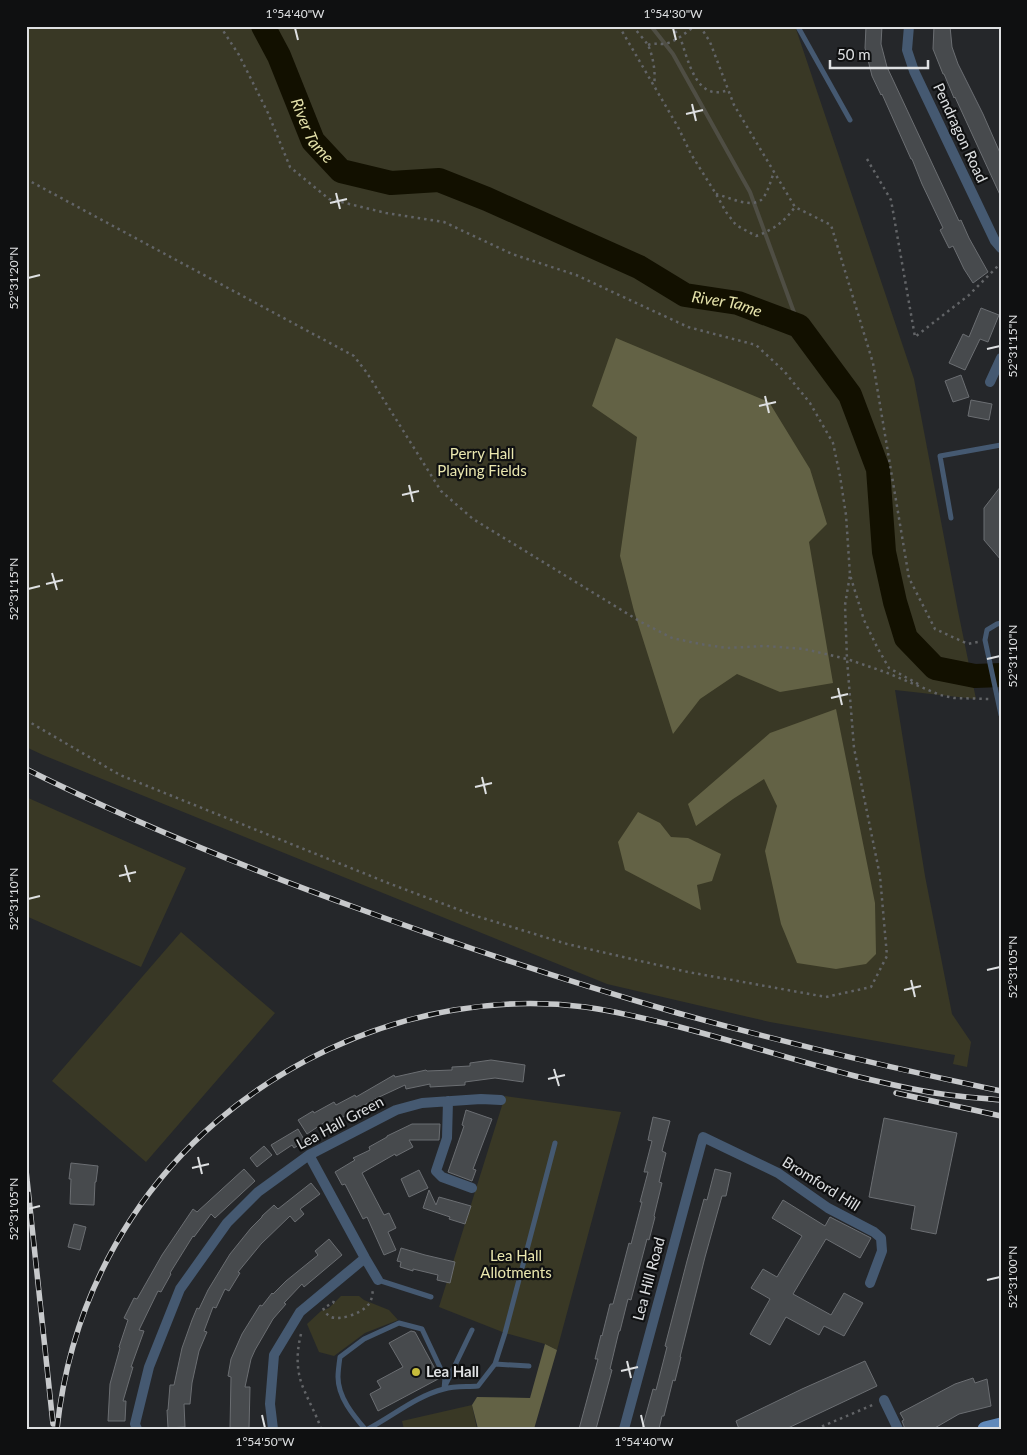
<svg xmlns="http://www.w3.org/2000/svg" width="1027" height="1455" font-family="Lato,sans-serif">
<rect width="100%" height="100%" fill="#25272a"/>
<path fill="#393825" d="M26,26h769l119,353 44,232 18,88 -81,-9 30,186 27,138 19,28 -4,25 -14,-3 2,-9 -185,-33 -163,-38 -564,-229 -17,-8z
M26,797l160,71 -45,99 -115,-51z
M181,932l94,81 -129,149 -94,-81z
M505,1096l116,16 -64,238 -12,-6 -40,-11 -66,-26z
M341,1296h18l5,4 25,10 9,10 -33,13 -31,23 -15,-4 -12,-28 14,-13 8,-3z
M472,1405l5,24h-73l-2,-8z"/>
<path fill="#636245" d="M616,338l153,64 41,67 17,55 -18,18 24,141 -53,9 -43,-18 -37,25 -27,35 -39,-123 -14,-55 17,-119 -45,-31z
M836,709l39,194 1,51 -10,10 -30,5 -39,-6 -16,-39 -16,-73 12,-45 -13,-27 -31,20 -37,27 -8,-22 82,-71z
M638,812l22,11 11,14 17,1 33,16 -9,27 -15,4 4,25 -76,-40 -7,-28z
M545,1344l12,6 -23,79h-56l-6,-24 5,-8 53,1z"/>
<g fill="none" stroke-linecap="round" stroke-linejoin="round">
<path stroke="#4f4e44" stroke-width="4" d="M651,26l22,28 77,138 49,134"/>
<path stroke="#121000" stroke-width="24" id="s1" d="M263,26l16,30 34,85 28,30 50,12 48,-3 48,19 152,68 46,28 53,8 61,23 51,69 28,74 6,83 11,50 11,36 29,30 40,8 26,-1"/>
</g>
<path fill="#474a4d" stroke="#6b6e72" d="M866,26h16l-1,18 6,23 72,154 2,-1 8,18 19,34 -15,11 -9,-14 -11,-23 -4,2 -9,-18 3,-2 -21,-44 -10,-25h-1l-29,-65 -1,1 -9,-19 -7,-28z
M934,26h16l2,21 6,17 25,50 18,41v42l-46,-100 -1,1 -10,-24h-1l-10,-25z
M981,308l18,7 -11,27 -8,-3 -15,31 -16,-7 14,-29 6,3z
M961,375l8,22 -16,5 -8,-21z
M971,400l21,4 -3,16 -21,-4z
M1001,486v74l-17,-20v-32z
M491,1060l34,5 -2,17 -28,-4 -30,4v3l-35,2v-3l-24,5 -1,-4 -28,13 -50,28 -2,-4 -18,12 -9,-14 15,-9 1,2 20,-11 2,3 19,-10 1,2 38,-22 1,2 31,-7 1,1 25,-1v-3l18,-1v-3z
M466,1110l26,9 -19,50 3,1 -4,11 -24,-9 16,-46 -2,-1z
M653,1117l17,4 -8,30 4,2 -7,29 3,1 -8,33 1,1 -6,23 -2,-1 -16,61 -3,-1 -8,32h-1l-9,38 2,1 -16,59h-17l19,-70h-3l6,-24 1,1 8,-32h3l16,-61 2,1 11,-42h-2l8,-30h-4l8,-31 -4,-1z
M884,1118l73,15 -21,101 -25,-5 4,-23 -46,-9z
M412,1124h28l-1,16h-30l4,7 -17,9 -1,-2 -33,19 22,42 5,-2 7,15 -8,4 8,18 -12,5 -17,-38 -4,2 -18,-35 -3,1 -7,-13 20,-12 -2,-2 17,-8 -1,-3 18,-10v-1z
M298,1129l7,12 -11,7 -2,-3 -15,10 -6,-10z
M264,1146l8,9 -15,12 -7,-9z
M71,1163l27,3 -2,16h-1l-1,23 -24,-1 1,-25h-2z
M244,1169l11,12 -40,37 -4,-4 -17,23 -1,-1 -23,37 1,1 -10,18 -3,-1 -19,39 5,1 -13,36h2l-10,34h3l-1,20h-17l2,-37 10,-36 -1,-1 9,-27 -4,-2 10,-20 3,1 25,-44 31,-46 4,3z
M715,1169l16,4 -5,23h-4l-17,61 -25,100h1l-6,24 -2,-1 -9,36h-2l-3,13h-17l11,-40 3,1 11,-43 -2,-1 22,-85 17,-62 3,1z
M419,1170l9,18 -19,9 -8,-18z
M311,1183l9,11 -20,15 4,5 -9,8 -5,-6 -29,28 -23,28 2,1 -11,18 -4,-2 -9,19 -3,-1 -9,24 3,1 -8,19 -7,32 -2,21h-6l1,23 -17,1 -1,-18h1l2,-25h4l8,-37 10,-28 5,-12 2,1 9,-19 22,-36 21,-26 11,-11v-1l12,-11 4,4z
M429,1190l7,15 3,-8 32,9 -6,18 -16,-5 1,-2 -27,-9z
M783,1200l42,26 5,-9 41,21 -11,20 -34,-19 -33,55 38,21 13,-22 19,10 -19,33 -20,-10 -5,9 -33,-18 -16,28 -20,-11 20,-35 -19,-11 12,-19 14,8 25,-41 -30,-18z
M74,1224l12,3 -6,23 -12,-3z
M329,1239l13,16 -38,32 -2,-3 -18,19 2,1 -13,15 -18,31 -4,9 -6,28h5l-1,42h-19l1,-52 -3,-1 3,-17 11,-25 18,-29 2,1 10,-13 1,1 13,-13 32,-26 -3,-4z
M401,1248l24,7 30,7 -5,21 -13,-3 1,-5 -25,-6v2l-13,-4 1,-5 -4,-1z
M411,1331l4,1 25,46 -62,33 -8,-17 11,-6 -4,-7 26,-14 -14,-24z
M865,1361l12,25 -91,43h-47l-3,-8 66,-32z
M973,1378l2,5 12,-4 4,27 -32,8 -26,15h-28l-3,-8 2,-1 -4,-7 55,-29z"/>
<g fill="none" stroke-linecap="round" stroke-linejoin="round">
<path stroke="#626467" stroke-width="2.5" stroke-dasharray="2.5 4" stroke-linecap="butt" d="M220,26l19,29 29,58 22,54 39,32 57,14 58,9 68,32 64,21 112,52 68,18 28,26 26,32 23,40 7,33 6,39 4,60 14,45 13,27 12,21 31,17
M619,26l59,101 13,27 25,40 10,18 10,13 20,11c17,-6 28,-14 39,-29
M633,26c4,6 11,13 15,19 5,11 8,28 6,40
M671,26l9,11 15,-11
M700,26l10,16 24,63 61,102 36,18 42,138 36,215 26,51 33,15 10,-2
M648,45c6,-2 10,-1 16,-1 6,-1 11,-4 16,-7 8,22 16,66 48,53
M867,159l24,41 24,137 54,-42 32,-32
M26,179l328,177 13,17 74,118 32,28 168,103 31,16 28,6 27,4 38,-2 39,3 43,10 38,13 55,23 14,3 36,1
M716,194c13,3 41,18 49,1 4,-7 6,-15 9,-23
M26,720l94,55 268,108 85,32 94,29 121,28 138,25 45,-10 16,-31 -7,-80 -26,-128 -7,-89 -2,-54 5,-30
M327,1306l6,-3 2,-5
M323,1308c2,4 4,7 8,9 9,4 31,-4 37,-12 4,-4 4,-10 5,-15
M301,1334c-5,20 -5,39 4,58 5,12 12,24 16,37
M816,1429l59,-25"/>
<path stroke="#455971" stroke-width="5" d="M798,26v1l52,93
M951,518l-11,-62 61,-11
M1001,623l-4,1 -10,6 -2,10 16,75
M378,1280l53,17
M495,1364l34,2
M445,1386l27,-56
M365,1429c-12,-14 -27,-32 -27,-52 0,-6 1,-13 2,-20l24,-18 35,-16 23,6 23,49 -1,11
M368,1429c25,-13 48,-33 76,-40 10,-3 23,-2 34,-3l17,-22 10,-31 50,-190"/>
<path stroke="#455971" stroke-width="10" d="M909,26l-2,24 7,21 81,170 6,7
M990,382l11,-24
M448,1101l-1,37 -11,33 6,6 30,11
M309,1155l56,103 13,22
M884,1400l14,29
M137,1429l-2,-5 14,-57 31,-78 47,-66 31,-31 51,-37 87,-45 26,-7 59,-4 20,1
M273,1429l-3,-25 4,-49 26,-43 65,-54
M624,1429l79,-292 75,36 50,35 46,24 7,6 1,13 -12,32"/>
<path stroke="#6089ba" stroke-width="15" d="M985,1429l16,-4"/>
<defs>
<path id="rail" d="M26,769c110,55 223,100 339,142 102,37 205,71 309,101 108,30 217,56 327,79
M896,1093l105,23
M26,1170l27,254
M57,1429c8,-75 33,-147 74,-210 96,-148 280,-234 454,-212 30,4 58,11 87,18 62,16 122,35 183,51 29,7 58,14 87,18 19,3 39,4 59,6"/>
</defs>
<use href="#rail" stroke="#c7c9cb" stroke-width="5.5"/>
<use href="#rail" stroke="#0f1011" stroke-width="4" stroke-dasharray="11" stroke-linecap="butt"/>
</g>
<path fill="none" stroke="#dee0e2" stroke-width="2" d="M295,28l3,12M673,28l3,12M692,104l4,17M686,114l17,-4M336,193l4,16M330,203l17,-4M28,278l12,-3M987,349l13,-3M765,396l4,17M759,406l17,-4M409,485l4,17M402,495l17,-4M52,573l5,17M46,584l17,-4M28,589l12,-3M987,659l13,-3M838,688l4,17M831,698l17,-4M482,777l4,17M475,787l17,-4M125,865l5,17M119,876l17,-4M28,899l12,-3M987,970l13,-3M911,980l4,17M904,990l17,-4M554,1069l5,17M548,1079l17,-4M198,1157l4,17M192,1168l17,-4M28,1209l12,-3M987,1280l13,-3M627,1361l4,17M621,1371l17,-4M262,1415l3,13M641,1415l3,13"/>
<circle fill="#c6bc3c" stroke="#0f1011" stroke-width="2" cx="416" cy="1372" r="5"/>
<g text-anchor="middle" stroke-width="4.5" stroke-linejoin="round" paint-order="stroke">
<g font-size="15" fill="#dee0e2" stroke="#0f1011">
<text transform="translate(960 133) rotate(65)" y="5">Pendragon Road</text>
<text transform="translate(340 1123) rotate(-28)" y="5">Lea Hall Green</text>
<text transform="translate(821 1184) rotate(32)" y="5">Bromford Hill</text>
<text transform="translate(649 1279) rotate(-75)" y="5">Lea Hill Road</text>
</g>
<g font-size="15" fill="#eae7af" stroke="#0f1011">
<text x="482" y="459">Perry Hall<tspan x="482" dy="17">Playing Fields</tspan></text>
<text x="516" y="1261">Lea Hall<tspan x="516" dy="17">Allotments</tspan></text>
</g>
<g font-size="15" font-weight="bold" fill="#dee0e2" stroke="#0f1011" text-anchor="start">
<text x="426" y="1377">Lea Hall</text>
</g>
<g font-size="16" font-style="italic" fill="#e5e2aa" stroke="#0f1011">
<text dy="6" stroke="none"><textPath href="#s1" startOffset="116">River Tame</textPath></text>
<text dy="6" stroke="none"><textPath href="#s1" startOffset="581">River Tame</textPath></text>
</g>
</g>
<rect width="1027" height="1455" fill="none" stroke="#0f1011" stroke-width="55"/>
<path d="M830 60v8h98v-8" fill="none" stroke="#dee0e2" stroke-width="2.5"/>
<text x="837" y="60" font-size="15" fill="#dee0e2" stroke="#0f1011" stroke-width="4" paint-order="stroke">50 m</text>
<rect x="28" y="28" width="972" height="1400" fill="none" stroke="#dee0e2" stroke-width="2"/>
<g font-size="12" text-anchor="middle" fill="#dee0e2">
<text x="295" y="18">1°54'40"W</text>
<text x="673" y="18">1°54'30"W</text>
<text transform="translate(14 278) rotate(-90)" y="4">52°31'20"N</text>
<text transform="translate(1013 346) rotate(-90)" y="4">52°31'15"N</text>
<text transform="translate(14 589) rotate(-90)" y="4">52°31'15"N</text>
<text transform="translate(1013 656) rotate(-90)" y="4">52°31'10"N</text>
<text transform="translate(14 899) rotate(-90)" y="4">52°31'10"N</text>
<text transform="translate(1013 967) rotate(-90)" y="4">52°31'05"N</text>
<text transform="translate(14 1209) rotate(-90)" y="4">52°31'05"N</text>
<text transform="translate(1013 1277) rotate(-90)" y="4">52°31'00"N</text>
<text x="265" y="1446">1°54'50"W</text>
<text x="644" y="1446">1°54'40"W</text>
</g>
</svg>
